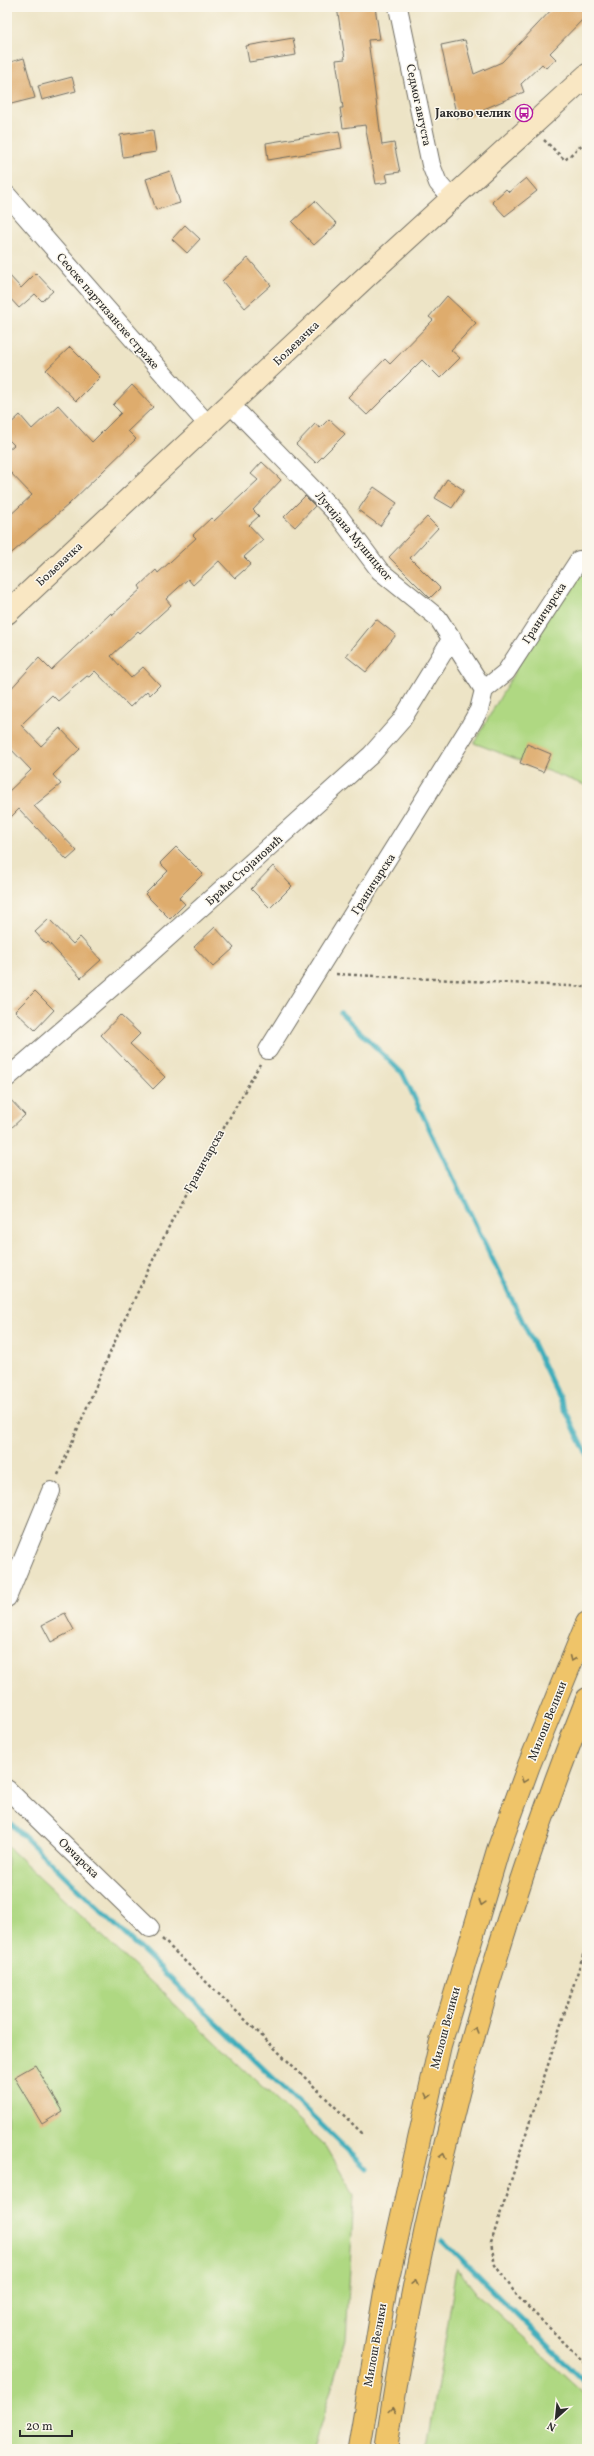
<svg xmlns="http://www.w3.org/2000/svg" width="594" height="2456" font-family="Vollkorn,serif">
<rect width="100%" height="100%" fill="#fbf7ec"/>
<filter id="ink" filterUnits="userSpaceOnUse"><feTurbulence type="fractalNoise" baseFrequency=".025" numOctaves="2"/><feDisplacementMap in="SourceGraphic" scale="8" xChannelSelector="R" yChannelSelector="G"/><feConvolveMatrix kernelMatrix="1 2 1 2 8 2 1 2 1" color-interpolation-filters="sRGB"/></filter>
<filter id="wash" filterUnits="userSpaceOnUse"><feTurbulence type="fractalNoise" baseFrequency=".012" numOctaves="4" result="noise"/><feDisplacementMap in="SourceGraphic" scale="16" xChannelSelector="R" yChannelSelector="G"/><feGaussianBlur stdDeviation="0.9" result="paint"/><feColorMatrix in="noise" values="0 0 0 0 0 0 0 0 0 0 0 0 0 0 0 0 0 1.4 0 .05"/><feComposite in="paint" operator="in"/></filter>
<g filter="url(#wash)">
<rect width="100%" height="100%" fill="#ede4c6"/>
<path fill="#afd882" stroke="#6d8256" d="M587,545v241l-113,-43z
M7,1846l319,301 28,48 -8,145 -33,109h-306z
M457,2268l21,27 109,101v53h-160z"/>
<g fill="none" stroke-linecap="round" stroke-linejoin="round">
<path stroke="#3eadbb" stroke-width="5" d="M341,1013l62,61 184,381
M7,1820l359,348
M442,2240l145,144"/>
</g>
<g id="blocks">
<path fill="#deac6d" d="M337,7h38l5,32 -12,1 14,105 12,-2 6,29 -14,2 2,8 -12,2 -11,-59 -22,3 -3,-20h3l-7,-48 9,-1z
M554,7h33v8l-37,38 6,6 -10,9 -4,-4 -21,20 3,8 -40,17v4l-27,5 -16,-73 24,-5 9,34 28,-12z
M293,38l3,17 -47,7 -3,-16z
M24,58l11,40 -28,7v-42z
M72,77l4,14 -34,9 -4,-14z
M153,130l3,22 -33,5 -3,-22z
M339,131l3,17 -74,12 -2,-17z
M170,171l10,32 -24,7 -10,-31z
M526,178l11,13 -32,25 -13,-14 14,-13 3,3z
M315,201l22,23 -23,21 -22,-23z
M185,225l15,14 -13,14 -15,-14z
M248,258l23,27 -26,23 -23,-27z
M7,273l14,15 15,-15 17,18 -11,10 -7,-7 -16,14 -12,-13z
M447,296l29,27 -25,27 9,8 -20,20 -18,-18 -55,55 -19,-18 37,-38 5,5 43,-44 -4,-3z
M70,347l30,30 -24,24 -30,-31z
M132,385l21,22 -25,24 8,8 -68,66 -61,52v-39l25,-23 -25,-26v-18l7,-6 -7,-7v-11l13,-12 12,14 26,-24 34,37 29,-29 -8,-8z
M329,419l16,15 -29,29 -20,-19 19,-20 5,4z
M262,462l19,18 -28,30 6,6 -10,9 14,15 -19,17 7,7 -16,14 -16,-17 -26,24 -5,-6 -22,20 5,6 -31,28 -2,-2 -27,25 20,22 12,-11 17,18 -10,10 -3,-4 -17,16 -35,-36 -6,6 -2,-1 -29,25 -6,-6 -31,30 20,21 19,-18 20,21 -27,26 8,9 -27,22 43,45 -10,9 -48,-51 -12,12v-28l24,-23 -24,-25v-52l32,-35 12,12 60,-57 1,2 29,-26 -2,-3 17,-16 2,3 38,-35 -3,-3 18,-17 3,3 44,-41 -7,-6z
M447,479l17,11 -12,18 -17,-10z
M374,487l23,16 -17,23 -22,-16z
M305,496l10,10 -20,21 -11,-10z
M427,517l11,11 -28,30 30,30 -10,10 -41,-41z
M376,619l20,16 -30,37 -20,-16z
M527,744l24,10 -8,18 -23,-9z
M176,847l27,27 -24,24 6,6 -15,15 -25,-25 23,-23 -8,-8z
M273,866l19,20 -22,22 -19,-19z
M49,919l24,25 7,-7 21,23 -20,18 -33,-36 -2,2 -11,-12z
M215,927l19,21 -21,19 -19,-20z
M35,991l19,19 -19,20 -20,-19z
M120,1015l20,19 -10,10 35,33 -12,12 -52,-54z
M7,1096l18,19 -18,17z
M65,1613l9,17 -23,12 -9,-17z
M35,2065l28,46 -21,13 -28,-47z"/>
</g>
</g>
<g filter="url(#ink)">
<use href="#blocks" fill-opacity="0" stroke="#6f6c61" stroke-width="1"/>
<g fill="none" stroke-linecap="round" stroke-linejoin="round">
<defs>
<path id="minor" d="M398,7l33,158 7,18 13,15
M7,195l202,231
M231,405l107,110 42,56 58,47 46,72 -5,20 -9,16 -202,324
M484,690l22,-18 73,-112
M7,1078l118,-102 246,-221 30,-34 51,-83
M7,1598l44,-107
M7,1789l143,139"/>
<path id="secondary" d="M7,613l363,-340 217,-198"/>
<path id="motorway" d="M359,2449l26,-157 55,-247 58,-195 31,-85 58,-142
M386,2449c38,-257 105,-509 201,-750"/>
</defs>
<use href="#minor" stroke="#6f6c61" stroke-width="20"/>
<use href="#secondary" stroke="#6f6c61" stroke-width="24"/>
<use href="#motorway" stroke="#6f6c61" stroke-width="24"/>
<path stroke="#6f6c61" stroke-width="2.5" stroke-dasharray="3 3" stroke-linecap="butt" d="M544,140l21,20 22,-20
M336,974l251,13
M58,1475l63,-148 53,-111 86,-152
M162,1939l201,195
M587,1943l-96,300 4,22 23,32 69,68"/>
<use href="#minor" stroke="#fff" stroke-width="18"/>
<use href="#secondary" stroke="#f9e7c3" stroke-width="22"/>
<use href="#motorway" stroke="#efc469" stroke-width="22"/>
</g>
<defs><path id="oneway-chevron" d="M-2-3.5L2.5 0L-2 3.5" fill="none" stroke-width="1.6" stroke-linecap="round" stroke-linejoin="round"/></defs>
<g stroke="#837047">
<use href="#oneway-chevron" transform="translate(572 1659) rotate(113)"/>
<use href="#oneway-chevron" transform="translate(524 1780) rotate(110)"/>
<use href="#oneway-chevron" transform="translate(482 1903) rotate(107)"/>
<use href="#oneway-chevron" transform="translate(475 2030) rotate(-74)"/>
<use href="#oneway-chevron" transform="translate(428 2096) rotate(103)"/>
<use href="#oneway-chevron" transform="translate(443 2156) rotate(-76)"/>
<use href="#oneway-chevron" transform="translate(415 2283) rotate(-78)"/>
<use href="#oneway-chevron" transform="translate(392 2410) rotate(-82)"/>
</g>
</g>
<defs>
<symbol id="bus-ring" viewBox="-11 -11 22 22"><circle r="9.5" fill="#fbf7ec" stroke="#b5179e" stroke-width="1.5"/><path d="M-5-6H5V4H4V6H2V4H-2V6H-4V4H-5ZM-3.5-4V0h7V-4ZM-3.5 1.2v1.5H-2V1.2ZM2 1.2v1.5H3.5V1.2Z" fill="#b5179e"/></symbol>
</defs>
<g fill-rule="evenodd">
<use href="#bus-ring" x="514" y="103" width="20" height="20"/>
</g>
<g text-anchor="middle" stroke-width="3" stroke-linejoin="round" paint-order="stroke">
<g font-size="12" fill="#2b2b2b" stroke="#fbf7ec">
<text transform="translate(419 105) rotate(78)" y="4">Седмог августа</text>
<text transform="translate(108 311) rotate(49)" y="4">Сеоске партизанске страже</text>
<text transform="translate(296 343) rotate(-44)" y="4">Бољевачка</text>
<text transform="translate(354 536) rotate(50)" y="4">Лукијана Мушицког</text>
<text transform="translate(59 564) rotate(-43)" y="4">Бољевачка</text>
<text transform="translate(544 613) rotate(-57)" y="4">Граничарска</text>
<text transform="translate(244 870) rotate(-42)" y="4">Браће Стојановић</text>
<text transform="translate(373 884) rotate(-57)" y="4">Граничарска</text>
<text transform="translate(204 1161) rotate(-61)" y="4">Граничарска</text>
<text transform="translate(547 1721) rotate(-68)" y="4">Милош Велики</text>
<text transform="translate(79 1858) rotate(44)" y="4">Овчарска</text>
<text transform="translate(445 2028) rotate(-75)" y="4">Милош Велики</text>
<text transform="translate(375 2345) rotate(-80)" y="4">Милош Велики</text>
</g>
<g font-size="12" font-weight="bold" fill="#2b2b2b" stroke="#fbf7ec" text-anchor="end">
<text x="511" y="117">Јаково челик</text>
</g>
</g>
<rect width="594" height="2456" fill="none" stroke="#fbf7ec" stroke-width="24"/>
<g transform="translate(556 2418) rotate(207)" stroke="#fbf7ec" stroke-width="3" paint-order="stroke">
<path d="M0-3L7 15L0 10L-7 15Z" fill="#2b2b2b"/>
<text y="-6" font-size="11" font-weight="bold" text-anchor="middle" fill="#2b2b2b">N</text>
</g>
<path d="M20 2430v6h52v-6" fill="none" stroke="#2b2b2b" stroke-width="2"/>
<text x="26" y="2430" font-size="12" fill="#2b2b2b" stroke="#fbf7ec" stroke-width="3" paint-order="stroke">20 m</text>
</svg>
